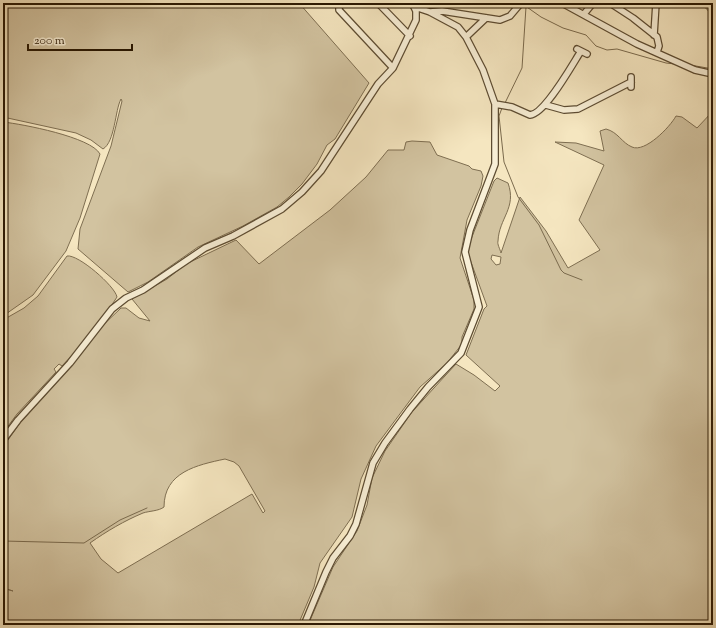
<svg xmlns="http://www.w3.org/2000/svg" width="716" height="628" font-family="'Sorts Mill Goudy',serif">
<rect width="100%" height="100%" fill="#f5e6c0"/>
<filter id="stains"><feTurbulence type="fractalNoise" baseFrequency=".005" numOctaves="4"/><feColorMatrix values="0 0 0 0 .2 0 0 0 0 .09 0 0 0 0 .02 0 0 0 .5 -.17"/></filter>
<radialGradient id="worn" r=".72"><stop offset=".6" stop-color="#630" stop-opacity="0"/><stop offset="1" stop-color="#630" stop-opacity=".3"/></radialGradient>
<path fill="#d2c3a0" stroke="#7e6e51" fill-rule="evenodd" d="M3,3h296l70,80 -34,56 -8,6 -10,19 -15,20 -13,13 -12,10 -34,19 -45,21 -50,35 -20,10 -50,-43 2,-20 31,-83 11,-45 -1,-2c-6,11 -6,43 -18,50l-12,-9 -15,-7 -73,-16z
M701,3h12v13z
M713,111v514h-405l25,-58 24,-36 10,-26 5,-27 13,-27 27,-39 44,-48 18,11 21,16 5,-5 -34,-31 18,-46 3,-3 -19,-52v-7l26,-66 3,-3 11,5c9,25 -9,35 -10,58 -1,3 2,8 3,12l19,-56 26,34 22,37 32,-18 -21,-30 25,-55 -49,-23 21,1 28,8 -4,-20 6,-2c12,3 16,14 26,18 13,6 38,-20 44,-31l6,1 15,11zM492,255l9,2 -1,7 -4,1 -5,-6z
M3,122c19,2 88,15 97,32l-20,64 -14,33 -33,44 -30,21z
M412,141l18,1 7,13 32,11 3,3 9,2 2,5 -2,10 -14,34 -7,38 14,42v9l-12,28v7l-15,19 -27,24 -44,59 -15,33 -9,38 -32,46 -6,24 -16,38h-295v-37l10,3 -10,-3v-141l17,-24 46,-51 33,-43 22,-21h5l13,10 11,3 -18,-22 35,-20 19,-15 50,-24 23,24 71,-54 36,-33 22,-27h16l2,-8zM225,459l9,3 5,4 26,45 -2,2 -11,-19 -134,79 -17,-14 -11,-16c17,-12 34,-22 53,-30 6,-2 16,-2 21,-6 0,-35 33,-42 61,-48z
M67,256c11,-2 48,30 50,41 -16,25 -35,48 -55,69l-3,-2 -5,5 2,3 -39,42 -14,19v-113l21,-12 14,-12z"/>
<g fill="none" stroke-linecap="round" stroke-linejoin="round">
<path stroke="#7a6a4d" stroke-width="1" d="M524,5l17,12 22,11 23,7 10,11 11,4 10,-1 49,14 9,1
M690,65l23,4
M505,103l17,-35 4,-61
M502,108l-3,8 5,46 14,35 21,28 22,45 3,3 18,7
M3,541l81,2 36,-23 27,-12"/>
<defs>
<path id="minor" d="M343,3l-4,4v3l54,58
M378,3l32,33
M562,3l75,41 58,26 18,4
M610,3l23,15 24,19 2,9 -2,6
M430,12l12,-1 58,9 10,-4 11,-13
M584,14l9,-11
M654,35l2,-32
M466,37l20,-19
M577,49l10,5
M631,77v10
M495,104l17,3 18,8c15,-1 42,-50 51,-64
M546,105l18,5 14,-1 53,-27
M3,440l15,-20 52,-57 42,-54 14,-11 17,-8 62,-42 28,-12 49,-27 20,-17 19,-21 57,-87 15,-16 23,-48v-9l-4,-8
M304,625l22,-53 7,-14 17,-22 6,-12 17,-61 12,-20 25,-34 18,-22 33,-34 18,-46 -14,-55 5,-22 25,-66v-60l-12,-34 -17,-33 -8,-10 -28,-15 -15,-5"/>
</defs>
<use href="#minor" stroke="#5d4c32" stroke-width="8"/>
<use href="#minor" stroke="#f8efd6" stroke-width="5.5"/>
</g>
<rect width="716" height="628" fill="none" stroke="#f5e6c0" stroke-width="16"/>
<rect x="4" y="4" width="708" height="620" fill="none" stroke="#2a1802" stroke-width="2"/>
<rect x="8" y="8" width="700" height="612" fill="none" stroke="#2a1802"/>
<path d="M28 44v6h104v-6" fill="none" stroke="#2a1802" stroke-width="2"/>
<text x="34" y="44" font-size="12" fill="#2a1802" stroke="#f8efd6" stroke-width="3" paint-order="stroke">200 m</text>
<rect width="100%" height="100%" filter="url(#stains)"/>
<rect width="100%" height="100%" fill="url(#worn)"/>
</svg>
